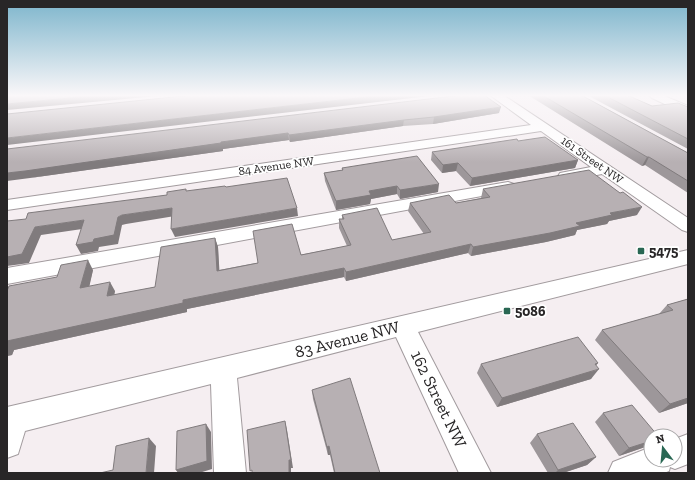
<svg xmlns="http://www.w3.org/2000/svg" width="695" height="480" font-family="'Zilla Slab',serif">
<rect width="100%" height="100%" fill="#f5eef1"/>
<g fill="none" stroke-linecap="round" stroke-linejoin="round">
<defs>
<path id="minor" d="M490,95h13l185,123v14l-6,-2 -80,-56 -36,7 -6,-2 -2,-3 2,-3 31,-6 -50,-36 -534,79v-10l524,-75z
M651,95h11l26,11v9l-36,-17 -2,-2z
M508,182l6,2 2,3 -2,3 -507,94v-16z
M688,250v14l-270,68 73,141h-32l-63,-136 -159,41 9,95h-32l-3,-89 -186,47 -7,23 -11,4v-51z
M688,434v30l-13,5 -5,-2 -1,4 -5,2h-56l5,-11 38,-15v13h24v-21z"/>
</defs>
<use href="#minor" stroke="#a29b9e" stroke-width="2"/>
<use href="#minor" fill="#fff" fill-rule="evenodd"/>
</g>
<path fill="#9d979a" d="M462,95l37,18 -66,11 -30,2 -113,16 -1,-2 -66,9v2l-193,27z
M528,95h53l107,58v40l-43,-28 -3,1z
M587,95h40l25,11 36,1v42z
M518,141l60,19 -3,8 -105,18 -14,-15 -14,2 -11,-13 1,-8z
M342,168l96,24 -38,7 -3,-5 -26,5 -1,5 -34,6 -11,-29 -1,-8 18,-3z
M483,189l154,26 -28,6 -2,3 -30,6 -2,5 -29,7 -75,14 -3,-3 -122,28 -2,-4 -157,32v3l-173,38 -2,5 -5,1v-65l50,-14 36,-7 -4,16 26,5 -1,4 41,-8 60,-49 3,9 1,23 128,-24 -8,-18v-9h3v-4l50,25 32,-6 -16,-23 2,-8h46l25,-5z
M688,299v104l-29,10 -64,-73 7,-10 57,-16 8,-9z
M481,364l115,2 -5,13 -94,28 -20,-34z
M312,390l68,83h-46l-4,-18h-2l-15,-56z
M603,413l48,23v8l-3,2 -29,10 -24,-34z
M537,434l59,23 -9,8 -24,8h-15l-18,-30z"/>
<path fill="#807b7d" d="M101,95h67l-161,15v-6z
M384,95h54l-431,50v-7z
M501,107l-2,6 -66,11 1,-7z
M404,120l-1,6 -113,16 -1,-7z
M288,133l1,7 -66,9v2l-193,27 -23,3v-8l214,-31z
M647,157h2l-4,8 -3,1z
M578,160l-3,8 -105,18 2,-8z
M458,163l-2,8 -14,2 1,-8z
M439,184l-1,8 -38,7v-9z
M397,186v8l-26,5 -1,5 -34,6v-9l33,-10z
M642,207l-5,8 -28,6 -2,3 -30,6 -2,5 -29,7 -75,14 2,-9 103,-24 34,-10z
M172,208l3,8 -49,8 -4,1 -4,19 -19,3 -1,4 -17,3 -5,-9 42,-28 4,-2z
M297,208l1,8 -123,21 -4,-8z
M84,220l5,8 -48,7 -12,28 -22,3v-9l28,-30z
M215,238l3,9 2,33 -3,-9z
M471,244l-3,9 -122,28v-9z
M88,260l5,10 -6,27 -7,-9z
M344,268v9l-157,32v3l-173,38 -2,5 -5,1v-15l176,-41z
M110,282l5,9 -3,14 -5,-9z
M598,363l-7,9 8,-3 -8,10 -94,28 5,-9z
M688,398v5l-29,10 11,-9z
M285,421l2,9 6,38h-2v5h-2z
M206,424l5,8 1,37 -13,4h-21l-2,-3z
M149,438l7,8 -2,27h-8z
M651,441v3l-3,2 -29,10 10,-8z
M329,446l1,9h-2l-1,-8z
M596,457l-9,8 -24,8h-8l3,-3z"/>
<path fill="#b7b0b3" stroke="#807b7d" d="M7,95h94l-94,9z
M193,95h191l-377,43v-24z
M462,95h22l17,12 -67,10 -30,3 -115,15 -1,-2 -67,9v1l-196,28 -18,2v-24z
M542,95h39l107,58v28l-39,-24h-2z
M604,95h23l25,11 26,-3 10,4v32z
M545,137l33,23 -106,18 -14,-15 -15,2 -11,-13 85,-13 1,2z
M417,156l22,28 -39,6 -3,-4 -28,5 2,4 -35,6 -12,-28 19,-3 -1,-2z
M589,170l31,23 3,-1 19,15 -32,6 2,2 -36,8 4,3 -30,7 -77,14 -2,-3 -125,28 -2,-4 -161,32v3l-176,38v-50l2,-5 48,-9 4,-12 27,-5 -8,28 30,-6 -3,14 48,-9 6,-40 54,-9 2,33 41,-8 -5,-32 39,-7 9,31 50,-10 -12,-26h5l-2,-4 35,-7 15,32 39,-8 -21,-29 39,-8 7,8 34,-6 -7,-8z
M287,178l10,30 -126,21 1,-21 -50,7 -4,2 -4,18 -20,4 -1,3 -17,3 8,-25 -49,7 -13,27 -15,3v-36l19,-2 2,-6 139,-18v-3l19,-3v2l39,-5 1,1z
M688,299v99l-18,6 -68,-74 71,-20 -6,-5z
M578,337l20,26 -3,1 4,5 -97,29 -21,-34z
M350,378l30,95h-45l-6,-27 -2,1 -15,-57z
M632,405l26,31h-7v5l-22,7 -26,-35z
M285,421l6,39h-2v13h-37v-3l-2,1 -3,-41z
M573,423l23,34 -38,13 -21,-36z
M206,424l1,37 -31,9 1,-39z
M149,438l-3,35h-46l13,-3 3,-24z"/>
<linearGradient id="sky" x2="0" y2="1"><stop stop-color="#7db5cc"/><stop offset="0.59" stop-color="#faf7f9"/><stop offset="1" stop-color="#faf7f9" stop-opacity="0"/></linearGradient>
<rect width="695" height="162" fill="url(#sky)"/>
<g fill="#296753" stroke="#fff" stroke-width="1.5">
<rect x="637" y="247" width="8" height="8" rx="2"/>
<rect x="503" y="307" width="8" height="8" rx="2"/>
</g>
<g text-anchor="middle" stroke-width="3.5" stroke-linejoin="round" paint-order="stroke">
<g font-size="12" fill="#282627" stroke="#fff">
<text transform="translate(592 160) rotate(35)" y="4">161 Street NW</text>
<text transform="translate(276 166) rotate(-8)" y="4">84 Avenue NW</text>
</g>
<g font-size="14" font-weight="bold" fill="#282627" stroke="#fff" text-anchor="start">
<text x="649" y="256">5475</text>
<text x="515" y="316">5086</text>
</g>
<g font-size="17" fill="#282627" stroke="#fff">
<text transform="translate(347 339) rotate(-14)" y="6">83 Avenue NW</text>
<text transform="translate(439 399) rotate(64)" y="6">162 Street NW</text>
</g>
</g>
<rect width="695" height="480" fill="none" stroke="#282627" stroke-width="16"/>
<g transform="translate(663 448) rotate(344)"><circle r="19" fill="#ffffff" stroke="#a9a8a9"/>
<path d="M0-3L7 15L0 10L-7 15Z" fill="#296753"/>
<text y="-6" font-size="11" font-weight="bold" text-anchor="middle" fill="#282627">N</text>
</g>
</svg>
